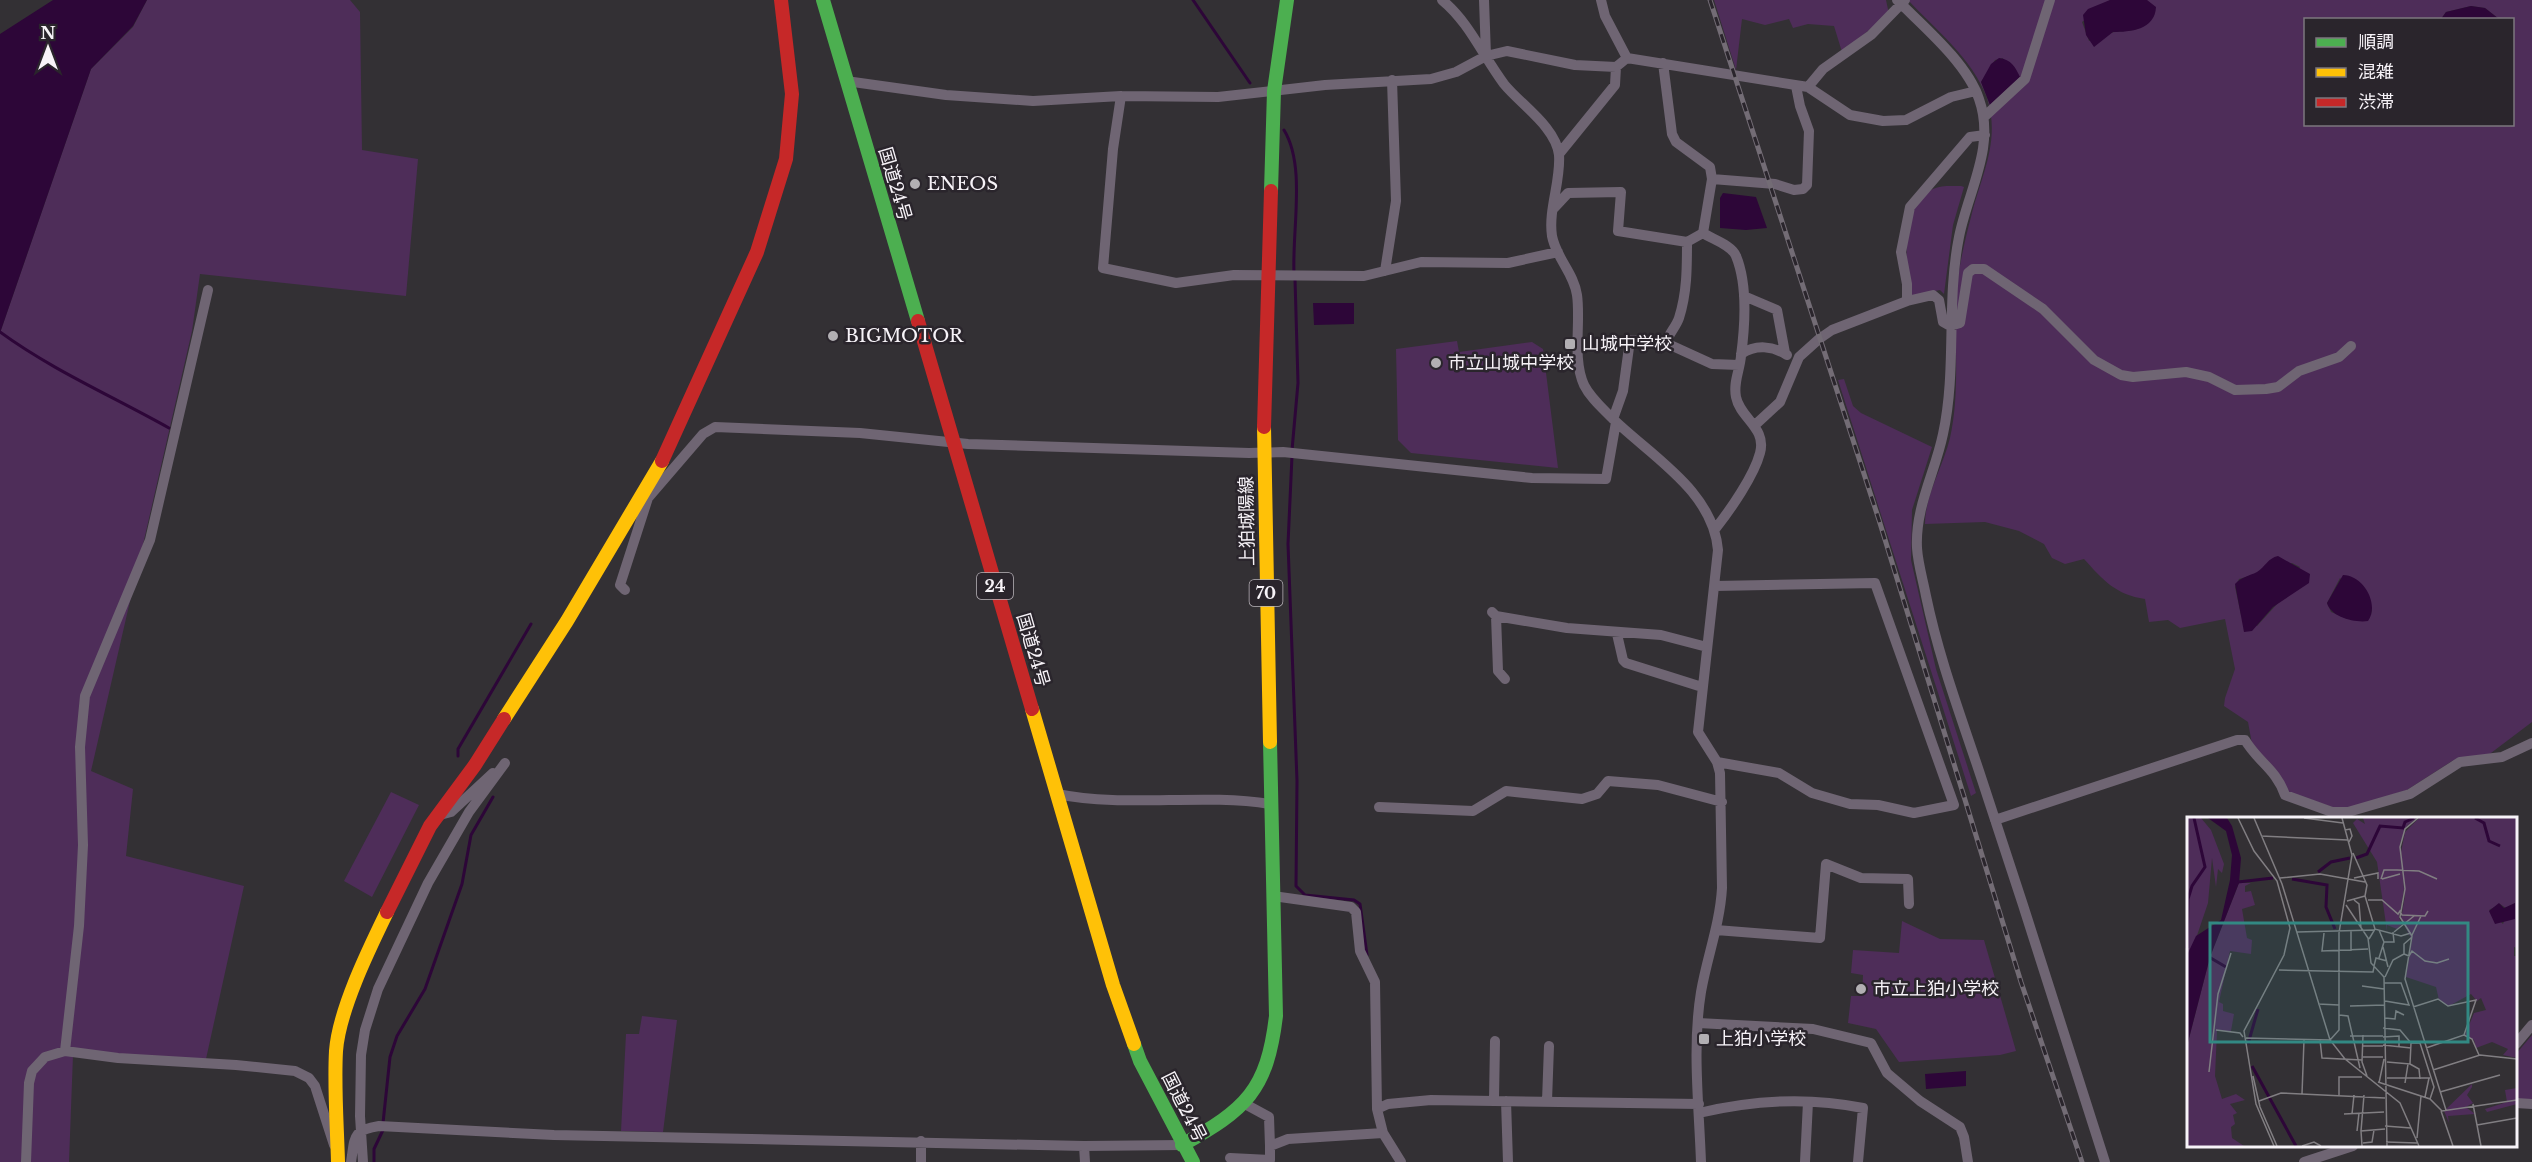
<svg xmlns="http://www.w3.org/2000/svg" width="2532" height="1162" font-family="'Libre Baskerville','Noto Sans JP',serif">
<rect width="100%" height="100%" fill="#333034"/>
<path fill="#4e2d59" fill-rule="evenodd" d="M147,0h203l10,12 2,138 56,9 -12,137 -206,-22 -8,57 -101,440 42,18 -7,67 118,30 -38,173 -133,-4 -4,107h-69v-829l91,-264 42,-42z
M1714,0h172l3,14 -47,38 -8,-26 -26,-2 -15,4 -4,-9 -24,6 -23,-6 -6,51z
M1908,0h202l-28,22 7,19c11,-2 20,-9 27,-9 22,-3 20,1 38,-16l-7,-16h385v722l-45,34 -35,5 -45,29 -58,18 -11,1 -50,-17 -36,-48 -4,-22 -24,-16 1,-8 10,-29 -10,-50 -45,9 -12,-8 -19,2 -4,-23c-29,-4 -42,-19 -61,-40l-19,5 -13,-6 -8,-14 -25,-13 -34,-9 -60,2c0,-29 18,-57 25,-86 11,-49 3,-100 7,-150 2,-23 8,-48 14,-71 10,-41 30,-76 16,-119 -14,-39 -52,-69 -79,-98zM2471,6l14,2 14,11 13,1v104h-206v-104l135,-1 5,-7zM2003,58l-13,47 -9,-23 14,-22zM2292,563l8,4 -22,36 -21,23 -16,-11 -6,-28 4,-8zM2340,578l32,30 -1,7 -23,4 -17,-7 -4,-9z
M1961,186l3,1 -11,38 -9,69 -4,-4 -30,6c-4,-29 -11,-93 23,-107 8,-4 19,-3 28,-3z
M1457,341l2,11 73,-10 11,7 15,119 -147,-15 -13,-13 -2,-91z
M1844,379l9,27 8,7 71,34 -20,63 -1,50 25,109 40,124 -5,3 -133,-416z
M391,792l28,13 -47,92 -28,-16z
M1902,921l38,18 44,1 32,111 -16,4 -101,7 -23,-33 -28,-6 3,-27h11l1,-21 -12,-2 2,-23 46,3z
M642,1016l35,4 -14,112 -42,-1 5,-97h13z
M2532,1035v65l-16,-1v-45z"/>
<path fill="#2d0638" d="M53,0h94l-14,26 -42,43 -91,264v-299z
M2110,0h37l9,7c-1,23 -26,25 -43,25l-19,15 -8,-12 -3,-20 5,-6z
M2471,6l14,2 14,11h-58l5,-7z
M1999,58c12,1 17,10 21,19l-30,28 -9,-23 10,-18z
M1723,193l33,4 11,31 -21,2 -26,-2v-30z
M1313,303h41v21l-40,1z
M2278,556l32,18 -1,9 -36,24 -21,24 -8,1 -9,-48c6,-7 14,-8 22,-12 8,-5 11,-14 21,-16z
M2343,575c20,0 37,29 25,46 -14,2 -37,-4 -41,-18z
M1966,1071v15l-40,3 -1,-15z"/>
<g fill="none" stroke-linecap="round" stroke-linejoin="round">
<path stroke="#2d0638" stroke-width="3" d="M1193,0l57,83
M1284,130c22,36 8,99 10,143
M0,332c52,38 112,64 169,96
M1292,450l6,-67 -3,-104
M1292,456l-4,88 9,237 -1,105 9,9 49,5 6,4 7,51
M458,756v-7l73,-125
M383,1123l7,-66 7,-21 28,-47 37,-105 9,-49 22,-38
M374,1162v-13l9,-19"/>
<path stroke="#6f6573" stroke-width="10" d="M1442,0c27,22 41,56 62,84 16,20 52,43 55,71 2,26 -11,55 -7,81 4,22 22,37 25,59 4,28 -5,63 7,90 6,12 16,21 26,31 39,39 103,74 108,134l-20,182 19,30 3,11 2,115c-2,36 -15,69 -21,104 -9,55 -2,114 0,170
M1484,0l2,55
M1601,0l4,16 22,42
M1897,0c27,27 70,63 82,99 17,48 -11,92 -20,138 -13,65 -2,133 -16,197 -8,39 -28,73 -26,114 1,16 6,32 9,48 13,63 36,123 56,184 42,127 83,254 123,382
M1663,63l9,71 4,8 34,25 2,12 -9,54 -16,9c0,26 0,51 -8,76 -3,9 -10,15 -13,25
M846,81l100,14 87,6 88,-5 97,1 107,-12 106,-6 25,-7 30,-16 21,-5 68,14 41,2 11,-9 181,29 42,28 33,6 23,-1 45,-23 25,-6
M1808,87l15,-18 48,-34 34,-35
M1121,96l-8,53 -10,119 73,15 58,-8 130,1 57,-14 87,1 50,-11
M1984,117l41,-38 25,-79
M1559,154l56,-69 1,-18
M1712,179l63,5 19,6 9,-1 4,-4 2,-54 -9,-25 -4,-20
M1554,208l14,-15 53,-1 -3,39 69,11
M1703,233c9,6 29,12 33,23 12,29 9,70 5,100 -1,14 -8,26 -5,41 4,21 31,31 24,56 -6,23 -30,57 -44,75
M1385,271l11,-70 -4,-121
M1744,296l33,14 8,43
M1907,301l26,-6 6,5 4,22 7,4 10,-3 8,-50 5,-4h11l59,40 51,51 27,15 12,2 53,-5 23,5 26,13 31,-1 12,-2 21,-16 40,-14 12,-11
M1741,354c15,-10 32,-8 46,1
M1613,419l10,-28 7,-51 36,3 46,21 27,1
M1755,425l25,-23 19,-45 20,-18 13,-9 75,-29v-17l-6,-32 9,-45 60,-70 15,-2
M1715,586l160,-3 79,222 -40,8 -36,-8 -28,-1 -38,-11 -33,-20 -62,-11
M625,590l-5,-5 28,-87 55,-64 12,-7 145,6 108,11 281,9 34,-1 249,26 74,1 10,-57
M1492,612l4,4 2,55 7,8
M1496,616l71,12 94,7 46,12
M1617,634l6,26 3,3 76,24
M1057,794c69,14 143,-1 213,10
M1379,807l94,4 33,-20 76,8 15,-5 11,-13 50,4 64,17
M440,815l11,-3 42,-39
M1995,820l242,-80h8c13,22 31,29 40,55l47,17h16l62,-18 50,-32 42,-5 30,-14
M1273,896l78,11 5,5 4,39 15,31 2,127 6,24 18,29
M1716,930l104,8 6,-74 35,14 47,1 1,25
M1698,1023l115,6 58,14 16,30 33,28 40,26 4,10 4,25
M2516,1044l16,-19
M65,1051l14,-125 4,-81 -3,-98 5,-51 65,-156 58,-250
M1494,1100l1,-59
M1506,1101l2,61
M1547,1101l2,-55
M2516,1103l16,1
M1245,1104l24,13 1,29 18,-7 95,-6
M1377,1109l11,-5 43,-4 268,4
M1699,1113c54,-13 110,-16 164,-5l-5,54
M1084,1146l1,16
M1230,1158l40,2v-14
M26,1162l3,-79 3,-12 13,-14 20,-6 53,7 118,7 59,6 14,7 6,8 19,59
M351,1162c4,-25 1,-32 28,-36l175,9 530,11 98,-1
M363,1162l-3,-46 1,-61 4,-25 13,-41 50,-106 41,-71 36,-49
M921,1162v-21
M1805,1162l3,-60
M2304,1162l49,-16"/>
<path stroke="#4caf50" stroke-width="14" d="M823,0l95,321
M1271,191l3,-100 13,-91
M1134,1044l6,17 53,101
M1182,1145c64,-36 85,-54 94,-129l-6,-274"/>
<path stroke="#ffc107" stroke-width="14" d="M1264,427l6,315
M1032,709l81,276 21,59
M504,719l63,-98 95,-160
M338,1162c-1,-37 -4,-75 -2,-111 3,-41 33,-102 51,-139"/>
<path stroke="#c62828" stroke-width="14" d="M918,321l114,388
M1264,427l7,-236
M662,461l95,-209 29,-93 6,-65 -11,-94
M387,912l43,-86 45,-61 29,-46"/>
<defs>
<path id="rail" d="M1710,0l169,520 142,462 61,180"/>
</defs>
<use href="#rail" stroke="#736c75" stroke-width="5"/>
<use href="#rail" stroke="#2a252c" stroke-width="3" stroke-dasharray="9" stroke-linecap="butt"/>
</g>
<g fill="#b2afb3" stroke="#2a252c" stroke-width="2">
<circle cx="915" cy="184" r="6"/>
<circle cx="833" cy="336" r="6"/>
<rect x="1564" y="338" width="12" height="12" rx="3"/>
<circle cx="1436" cy="363" r="6"/>
<circle cx="1861" cy="989" r="6"/>
<rect x="1698" y="1033" width="12" height="12" rx="3"/>
</g>
<g text-anchor="middle" stroke-width="5" stroke-linejoin="round" paint-order="stroke">
<g fill="#2a252c" stroke="#bab5bb" stroke-width="1.5">
<rect x="977" y="573" width="36" height="26" rx="4.5"/>
<rect x="1249.5" y="580" width="33" height="26" rx="4.5"/>
</g>
<g font-size="16" font-weight="bold" fill="#f7f3f8">
<text x="995" y="592">24</text>
<text x="1266" y="599">70</text>
</g>
<g font-size="18" fill="#f7f3f8" stroke="#2a252c">
<text transform="translate(895 184) rotate(74)" y="6">国道24号</text>
<text transform="translate(1247 521) rotate(-91)" y="6">上狛城陽線</text>
<text transform="translate(1033 650) rotate(74)" y="6">国道24号</text>
<text transform="translate(1184 1107) rotate(63)" y="6">国道24号</text>
</g>
<g font-size="18" fill="#f7f3f8" stroke="#2a252c" text-anchor="start">
<text x="927" y="190">ENEOS</text>
<text x="845" y="342">BIGMOTOR</text>
<text x="1582" y="350">山城中学校</text>
<text x="1448" y="369">市立山城中学校</text>
<text x="1873" y="995">市立上狛小学校</text>
<text x="1716" y="1045">上狛小学校</text>
</g>
</g>
<g transform="translate(2187 817)">
<rect width="330" height="330" fill="#333034"/>
<path d="M0,1h14l10,12 13,34 -2,9 -4,-4 -2,18 -4,-29 -4,45 -21,62zM176,1h54l-11,9 -6,16 4,46 -5,29 3,6 -5,5 -10,-4v6l-10,-69 -24,-39 4,-4 8,5zM232,1h98v130l-3,-1v9h3v102l-14,-3 5,-6 -16,-7 -16,6 -2,-8 -9,-5 9,-22 12,-3 -5,-12 -4,3 -6,-7 -22,12 -10,-6 -3,-13 -30,-10 6,-37 -11,-21 4,-23 -4,-44 4,-20zM328,86v15l-10,1 -2,5 -14,-14 11,-6 6,4zM52,66h12l-6,3v6l6,-1 4,14 -13,4 5,29 5,2 -1,14 -21,-3 -11,51 4,2v7l11,3 -3,17h-14l-2,45 7,23 14,-5 9,6 -15,4 7,9 -4,2 2,9 -4,3 1,11 12,8h-57v-100l23,-89zM285,267v3l-5,8 6,8 -7,4 9,7 -27,2 1,7 -5,-12zM330,271v16l-30,8 -2,-3 22,-7 -2,-12z" fill="#4e2d59" fill-rule="evenodd"/>
<path d="M21,1h19l5,8 9,32 -2,25 -29,74 -23,89 1,-93 8,-17 25,-16 9,-40 2,-25 -6,-24zM312,86l5,5 11,-5v16l-20,5 -6,-13z" fill="#2d0638"/>
<path fill="none" stroke="#2d0638" stroke-width="3" d="M288,1l9,5 5,18 11,5M169,41l11,-4 13,-28 23,2 2,-6 9,-4M131,55l13,-10 19,-4M105,62l35,6 -1,22 9,22M51,65l35,-4M0,131l1,-49 4,-13 13,-19 -11,-49M22,140l17,10M61,227l10,-35M65,249l44,80"/>
<path fill="none" stroke="#817e82" stroke-width="1.5" d="M51,1l16,33 23,30 13,47 -6,27 -40,76 12,73 18,42M67,1l28,66 48,156 15,19 55,44 19,43M117,1l39,5M231,1l-13,11 -5,18 5,42 -5,28 12,19 -7,43 41,131M158,13l5,-1 2,7 -3,6M74,19l87,4M166,36l14,32 -2,11 10,33M93,61l40,-4 45,8M167,61l24,-5v6M194,62l3,-9h13l22,1 18,8M195,62l18,-5M167,83l5,4 2,24M181,83h14l16,14 2,-3 2,4 23,1 3,-5M160,84l18,-5M159,88l22,33 3,25 13,14 3,169M192,113l5,12 -5,16M110,115l77,-2M207,115l20,-16M137,116l-2,18 46,-2M225,118l9,-19M182,122l6,-10 26,7 10,-3M197,125h10l-1,-10M196,130l5,20M164,134v-20M217,137l5,2 3,-5 13,10 12,2 12,-4M187,149l2,-8 11,3M92,153l94,2 1,-5M198,160l8,-17 11,-6v-10l8,-7M197,166h17l8,22 -24,-4M175,169l22,3M131,187l21,1M163,189l35,-1M226,190l25,-8 10,7 28,-6 -12,35 -38,13M152,198l9,1 12,52M198,201l10,1 1,-8 8,4M196,211l17,2 11,13 -1,21 -23,-2M29,213l24,3 3,4M176,218l-1,27 5,14M277,218l8,4 7,16M163,219h33M196,220l16,-1v10M59,221l84,2M133,223l2,18 40,2M143,223l9,-10v-97l13,-78 -10,-37M224,226h9l14,44 -4,12M196,228l28,3M176,229h20M176,240h20M223,247l9,5 1,10M246,253l47,-15 37,4M22,255l9,-78 13,-41M66,259l7,31 17,39M200,261h43M191,265l52,17 12,12 75,-11M192,266l5,-24M218,266l3,-19M253,275l60,-17M115,277l2,-54M152,278v-18h23M238,280l4,-19M72,284l22,-8 104,5M286,287l8,42M254,294l12,35M157,297l40,-2M165,297l2,-19M290,308l40,-7M198,309l26,2M170,314l2,-18M174,314l3,-36M230,321l4,-42M199,325l31,1M176,326l9,-1 2,-12M115,329l12,-4 7,4M175,329l-1,-15 24,-2"/>
<path fill="#328983" fill-opacity="0.15" stroke="#328983" stroke-width="3" d="M23,106h258v119h-258z"/>
<rect width="330" height="330" fill="none" stroke="#f7f3f8" stroke-width="3"/>
</g>
<rect x="2304" y="18" width="210" height="108" fill="#2a252c" stroke="#7c777e" stroke-width="1.5"/>
<rect x="2316" y="38" width="30" height="9" fill="#4caf50" stroke="#7c777e" stroke-width="1.5"/>
<text x="2358" y="48" font-size="18" fill="#f7f3f8">順調</text>
<rect x="2316" y="68" width="30" height="9" fill="#ffc107" stroke="#7c777e" stroke-width="1.5"/>
<text x="2358" y="78" font-size="18" fill="#f7f3f8">混雑</text>
<rect x="2316" y="98" width="30" height="9" fill="#c62828" stroke="#7c777e" stroke-width="1.5"/>
<text x="2358" y="108" font-size="18" fill="#f7f3f8">渋滞</text>
<g transform="translate(48 48)" stroke="#2a252c" stroke-width="4.5" paint-order="stroke">
<path d="M0-4.5L10 22L0 15L-10 22Z" fill="#f7f3f8"/>
<text y="-9" font-size="16" font-weight="bold" text-anchor="middle" fill="#f7f3f8">N</text>
</g>
</svg>
